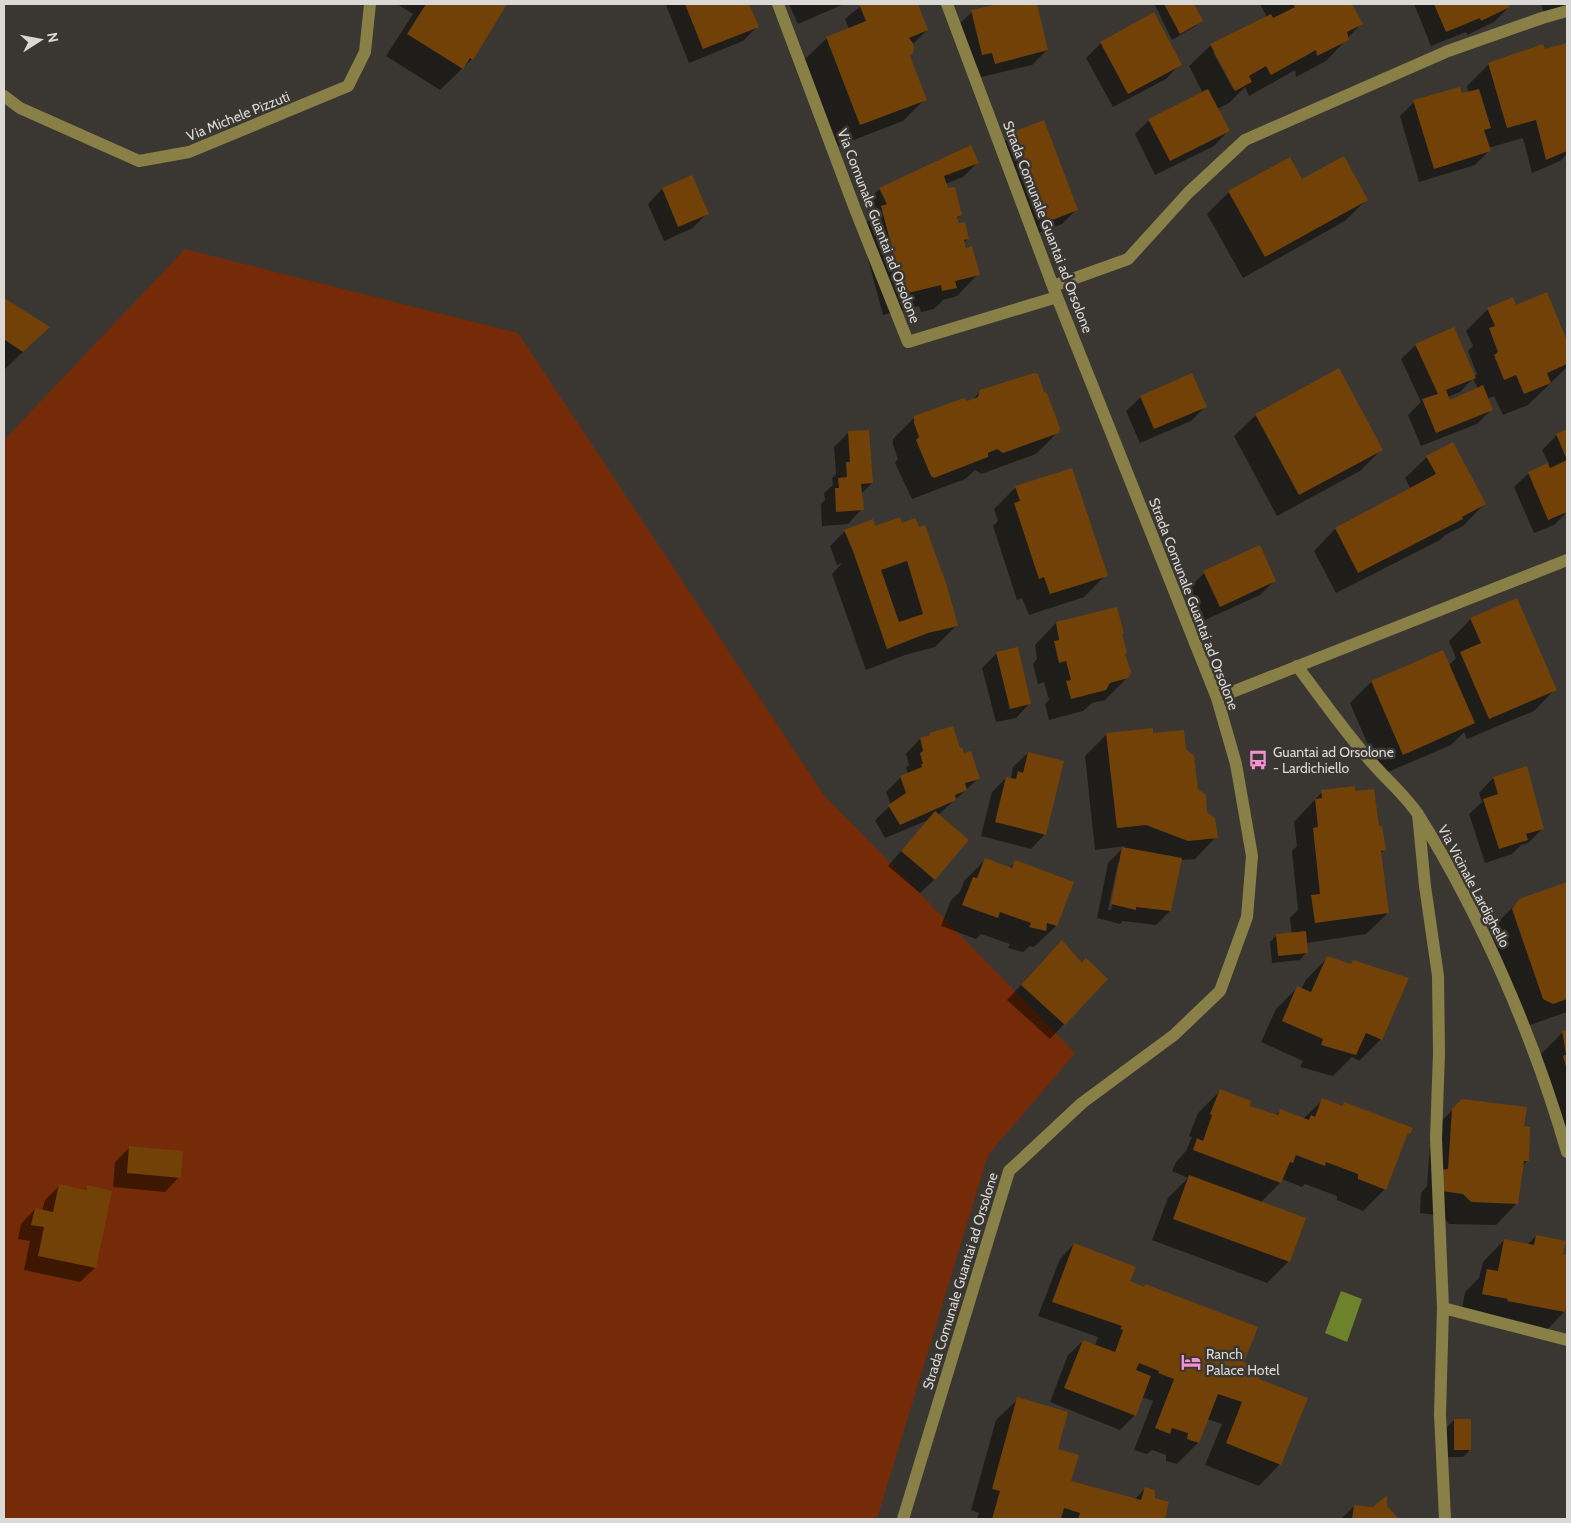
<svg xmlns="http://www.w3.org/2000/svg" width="1571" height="1523" font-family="Cabin,sans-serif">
<rect width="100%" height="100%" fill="#3a3732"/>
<path fill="#752b07" d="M185,249l333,84 306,462 251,258 -87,102 -111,364h-873v-1079z"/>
<path fill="#6d832b" d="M1341,1291l21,8 -15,43 -22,-9z"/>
<path fill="#0007" fill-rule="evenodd" d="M397,4h109l-34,55 -32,31 -54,-34 27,-42z
M667,4h81l9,23 -14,14 -54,22 -23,-58z
M789,4h55l-46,20z
M863,4h53l11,26 -15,15 -3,11 16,43 -22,22 -65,25 -33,-87 22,-21 22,-9 -4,-10z
M1003,4h33l11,46 -15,15 -51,12 -4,-11 -9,3 -11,-43 15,-14z
M1156,4h36l9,17 -7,6 -22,13 -17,-35z
M1260,4h90l11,20 -35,37 -30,16 -1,-7 -46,26 -4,-9 -16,16 -12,6 11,22 -14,15 -59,29 -20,-41 14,-14 54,-27 -14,-27 22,-21 56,-28zM1213,52h3l19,35 -2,2z
M1414,4h93l2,3 -15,15 -27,13 -1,-3 -35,14z
M1541,4h26v3l-23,6z
M1101,43l79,21 -14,15 -53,28 -27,-49z
M1567,45v109l-7,7 -28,12 -9,-35 -35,10 1,3 -14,14 -56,17 -19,-66 14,-14 55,-9 -2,-7 22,-22z
M1014,133l63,76 -15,15 -29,11 -34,-88z
M977,163l-14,14 -18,7 16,31 -5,4 12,20 -4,3 2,7 12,25 -21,22 -14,4 -9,9 -13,3 -2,-6 -36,9 -23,-86 12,-12 -7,-14 15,-14z
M691,176l16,37 -14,15 -29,13 -16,-37 14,-15z
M1302,181l65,18 -22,22 -102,57 -36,-64 22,-22z
M1546,294l21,50v23l-39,38 -25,10 -9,-19 -7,3 4,11 -14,14 -56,22 -13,-31 13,-13 -20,-43 15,-14 58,32 3,-3 -9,-23 5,-5 -7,-15 22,-22 28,-3zM1473,378l5,11 -29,12 -1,-4 12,-5z
M4,299l44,29 -44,42z
M981,391l77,41 -22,22 -55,20 -6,-4 -10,9 -53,20 -17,-36 3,-4 -5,-14v-6l22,-22 56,-16z
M1141,397l64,10 -14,14 -51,22 -14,-32z
M1256,415l125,35 -21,21 -83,45 -43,-80z
M1567,430v82l-13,13 -20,8 -20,-46 15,-14 20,-9 -7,-14 15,-15z
M848,433l24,50 -11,11 1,15 -14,15 -26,2 -1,-22 4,-4 -1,-7 9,-8 -1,-7 4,-4 -2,-27z
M1427,457l57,47 -21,22 -18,9 -5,5 -104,53 -22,-42 21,-22 76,-40 -6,-11z
M1016,487l90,88 -22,22 -55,18 -7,-17 -5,2 -24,-74 5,-5 -4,-12z
M899,519l58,106 -22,22 -30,8 -39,15 -34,-96 10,-11 -5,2 -7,-19 15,-15 30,-4z
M1204,573l71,7 -15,15 -55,25 -15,-33z
M1471,619l84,70 -21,22 -67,28 -3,-7 -13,13 -70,30 -31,-72 21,-21 78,-17 7,-7 -7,-17z
M1056,623l65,11 6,44 -22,22 -13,3 -9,8 -34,9 -4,-16 4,-4 -5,-18 -6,2 -5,-20 4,-5 -2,-14z
M997,653l33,50 -14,15 -20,4 -14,-54z
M930,734l29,16 20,28 -41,37 -3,64 -15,14 -32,-27 40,-46 -43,18 -10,-18 16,-15 -5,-13 15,-15 7,-3 -2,-6 3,-3 -3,-11 14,-15 7,-2z
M1152,734l33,16 12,40 19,47 -21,22 -15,1 -10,51 -14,14 -33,-4 -3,3 -23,-6 11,-55 17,-17 -30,4 -10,-94 21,-21zM1118,863h2l-9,47h-3z
M1028,753l17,81 -14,15 -50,-13 11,-44 14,-14 5,1 2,-12z
M1493,778l50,50 -15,15 -7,2 -9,9 -27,9 -16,-49 13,-12 -3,-9z
M1322,792l32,1 24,35 6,22 -4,4 8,59 -22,21 -60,9v10l-6,7 -28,3 -2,-21 7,-7 15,-1 -2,-16 8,-8 -6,-59 5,-5 -3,-24z
M985,860l24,9 6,-7 41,64 -22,21 -4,-1 -7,6 -15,-4 2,-4 -29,-10 -5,5 -35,-13 10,-26 9,-8 4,-11z
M1567,884v128l-37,13 -8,-4 -31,-89 7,-10 22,-22z
M1048,956l34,8 24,15 -56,60 -43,-39z
M1327,958l23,7 3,-3 28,77 -22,22 -7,-4 -19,19 -33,-9 3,-6 -42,-19 15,-33 21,-21 4,1 5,-9z
M1567,1031v93l-12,3 -14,-73 22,-22z
M1220,1091l28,16 28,8 5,-5 22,9 20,-19 19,7 3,-3 66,25 -7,9 -19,51 -22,22 -26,-11v-4l-32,-12 -3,3 -20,-8 -2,4 -20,20 29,58 -22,22 -115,-43 16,-42 20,-20 -16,-7 4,-9 10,-11 6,-14 -3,-1 9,-23z
M1462,1100l61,27 5,33 -6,6 -5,37 -21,22 -47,-1 -7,-8 -22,-3 1,-20 6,-7 4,-54z
M130,1147l49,30 -14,15 -52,-5 2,-25z
M59,1186l25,5 3,-4 8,81 -15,14 -56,-12 6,-29 -12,-2 3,-15 14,-15 7,2 3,-11z
M1536,1236l26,19 5,1v41l-3,15 -21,22 -82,-19 4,-23 14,-14 4,-16 21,-22 23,5z
M1074,1244l55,38 14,6 3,-3 96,78 16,17 22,84 -21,22 -54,-21 17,-41 -15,-5 -9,24 -21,21 -11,-3v-6l-14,-5 -5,4 -13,-4 19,-49 -11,-4 -7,18 -15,15 -70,-28 18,-47 15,-14 12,5 3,-9 -60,-21 22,-57z
M1018,1399l39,51 13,32 64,18 11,-11 9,10 14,3 -5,17h-186l2,-6 -8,-3 25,-90z
M1454,1420l16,30 -7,7h-16v-30z
M1354,1506l19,3 13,-2 10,11 8,1h-63z"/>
<path fill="#724108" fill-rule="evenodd" d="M426,4h81l-34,56 -3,-2 -7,11 -56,-35z
M685,4h64l10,23 -56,22z
M859,4h59l10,26 -19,8 4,5 1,5 -1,5 -3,3 17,44 -67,25 -34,-88 40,-16z
M998,4h39l11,46 -53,14 -3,-11 -10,2 -11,-45z
M1164,4h30l9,17 -23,13z
M1293,4h59l11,20 -16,8 2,8 -32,16 -1,-6 -45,25 -5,-9 -17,10 3,6 -17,9 -25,-47 61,-30 2,4 22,-11z
M1434,4h75l1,3 -29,14 -1,-3 -34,14z
M1154,12l28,53 -54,29 -28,-52z
M1567,43v108l-21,9 -10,-40 -29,8 -19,-65 55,-19 2,5z
M1460,87l2,6 17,-4 12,39 -7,2 7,21 -57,18 -21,-69z
M1208,89l22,42 -60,30 -22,-42z
M1044,120l34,90 -31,12 -34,-90z
M971,145l8,18 -35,13 4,12 7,-1 7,28 -5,2 2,6 6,-1 4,17 -5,1 2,8 6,-2 8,29 -25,6 2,7 -15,3 -1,-6 -37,9 -23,-88 6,-2 -8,-16z
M1344,156l24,44 -103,57 -37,-66 62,-34 12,22z
M692,175l17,39 -31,13 -16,-39z
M1547,292l20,49v23l-20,9 4,10 -27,11 -8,-19 -12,5 -10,-25 4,-3 -9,-24 6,-2 -8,-18 26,-11 3,8z
M4,298l46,29 -27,25 -18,-12 -1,2z
M1454,327l22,51 -30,12 4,10 33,-15 10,25 -57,23 -14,-34 16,-5 -23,-50z
M1339,368l44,82 -84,45 -44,-81z
M1034,373l4,1 6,18 3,1 13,35 -1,5 -56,20 -6,-4 -9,4v4l-54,21 -3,-2 -15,-36 3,-3 -5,-14v-7l50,-18 3,3 11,-4 2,-7z
M1192,373l15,34 -53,22 -14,-33z
M1567,429v31l-11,-26z
M869,430l4,53 -12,1 3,26 -28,2 -1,-24h4l-1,-10 9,-1 -1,-15h4l-2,-31z
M1453,442l33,62 -24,13 1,2 -105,54 -23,-45 101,-54 -10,-18z
M1567,460v52l-19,8 -20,-48 20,-9 2,5z
M1072,468l36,108 -58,18 -6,-17 -5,2 -25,-76 6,-2 -5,-15z
M900,517l2,6 13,-5 4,9 6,-2 22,61 11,40 -30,7 -41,16 -34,-98 -9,-21 29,-11 2,7zM907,561l16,53 -24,8 -18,-52z
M1260,545l16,36 -56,26 -17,-36z
M1517,598l40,92 -68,29 -29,-67 21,-9 -11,-25z
M1117,607l7,26 -2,1 5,19 -2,1 6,18 -3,6 -18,5 -4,7 -35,9 -5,-18 5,-1 -5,-19 -7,2 -5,-22 5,-1 -3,-18z
M1018,647l13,57 -21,5 -14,-57z
M1443,650l32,73 -72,32 -32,-74z
M953,726l7,22 2,-1 2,6 7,-2 9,28 -15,4 2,7 -12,5 1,5 -56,25 -12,-20 18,-12 -6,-17 22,-9 -1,-3h2l-3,-11 3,-2 -3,-13 10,-3 -1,-2z
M1153,728v5l31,-3 2,19 8,7 4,33 8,6 1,17 8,6 3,20 -30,3 -42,-16 -29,3 -11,-95z
M1028,752l36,9 -18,74 -51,-13 11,-45 10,2 2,-8 5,2z
M1527,766l17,63 -18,5 2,6 -29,9 -16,-50 15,-5 -5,-17z
M1355,786v5l19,-2 5,37h3l4,24 -5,1 8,62 -74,10 -4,-28 9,-1 -7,-66 5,-1 -3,-28 7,-1 -1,-8z
M935,811l34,29 -34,40 -34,-29z
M1122,847l60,11 -11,53 -35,-4v3l-25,-6z
M985,858l27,10 3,-8 59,22 -17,44 -10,-3 -1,8 -17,-4 2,-4 -31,-11 -2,6 -36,-13 11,-28 4,1z
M1567,882v117l-14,5 -10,-5 -31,-90 7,-10z
M1306,931l2,22 -30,3 -2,-22z
M1062,940l20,23 4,-5 22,21 -43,46 -44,-40z
M1327,956l24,8 2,-4 56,18 -27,62 -16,-7 -10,22 -35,-10 2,-6 -41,-18 15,-35 14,6z
M1567,1030v23l-1,1 -4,-23z
M1567,1054v16l-4,-14z
M1220,1089l31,12 -1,5 28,9 2,-6 29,11 2,-5 4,2 7,-19 21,8 1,-4 69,26 -3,6 -2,-1 -22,57 -28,-11v-5l-32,-12 -1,4 -29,-11 -3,8 -3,-1 -9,21 -88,-33 4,-12 6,3 9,-26 -2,-1z
M1462,1099l65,8 -3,19 6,1 -1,34h-5l-6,43 -47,-2 -8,-8 -22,-3 1,-21 6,-1 4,-60z
M129,1146l54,5 -2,27 -54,-5z
M1189,1175l117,43 -16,44 -117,-43z
M59,1184l27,6 1,-5 25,6 -16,77 -58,-12 6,-29 -13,-2 4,-17 18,4z
M1536,1235l30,6 -3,13 4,1v48l-2,9 -58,-11 1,-2 -26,-5 5,-25 11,2 6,-32 30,6z
M1074,1243l62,24 -6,14 14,6 1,-3 113,43 -14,35 19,8 -4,9 49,19 -27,67 -55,-22 16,-41 -24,-8 -19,49 -12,-4 1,-6 -16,-5 -2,6 -15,-6 19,-49 -16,-6 1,-2 -20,-8 -3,7 15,6 -15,40 -72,-28 19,-48 32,12 8,-22 -3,-1 2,-3 -70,-24z
M1017,1397l51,15 -10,37 21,6 -8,26 70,19 4,-13 10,3v8l14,4 -4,17h-87l2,-6 -16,-5 -3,11h-69l8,-28 -8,-2z
M1454,1419h17v31h-17z
M1387,1495v11l10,11 8,2h-53l2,-14 19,2z"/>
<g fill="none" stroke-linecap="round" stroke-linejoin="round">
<path stroke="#888046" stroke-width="12" d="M778,4l77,205 53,133 149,-45
M4,96l16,12 119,53 50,-9 159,-66 17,-34 5,-48
M1053,286l75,-27 60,-66 57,-53 203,-89 94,-33 25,-7
M1297,666c25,33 49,68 77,99 14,16 34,33 45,51 63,101 115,222 148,336
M1217,698l350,-138
M1418,814l7,72 13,90 1,77 -3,86 7,169 -3,106 5,105
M1443,1308l124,32
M903,1519l106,-348 73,-68 92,-68 46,-44 27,-74 5,-61 -16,-92 -19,-66 -160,-401 -110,-293"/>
</g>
<defs>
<symbol id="bus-bare" viewBox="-9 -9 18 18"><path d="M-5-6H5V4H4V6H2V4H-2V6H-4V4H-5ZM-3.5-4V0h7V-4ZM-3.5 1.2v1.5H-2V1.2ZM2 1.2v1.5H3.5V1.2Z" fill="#f491d3" stroke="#3a3732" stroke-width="2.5" paint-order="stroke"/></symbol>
<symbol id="hotel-bare" viewBox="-9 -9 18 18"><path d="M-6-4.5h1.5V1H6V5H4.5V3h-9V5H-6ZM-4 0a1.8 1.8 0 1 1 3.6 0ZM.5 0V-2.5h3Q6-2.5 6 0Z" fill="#f491d3" stroke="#3a3732" stroke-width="2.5" paint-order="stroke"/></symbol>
</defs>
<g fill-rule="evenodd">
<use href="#bus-bare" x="1244" y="746" width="28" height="28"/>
<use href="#hotel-bare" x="1177" y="1348" width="28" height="28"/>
</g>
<g text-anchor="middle" stroke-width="5" stroke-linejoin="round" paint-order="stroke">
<g font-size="14" fill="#dbd9d6" stroke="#3a3732">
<text transform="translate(238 116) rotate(-22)" y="5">Via Michele Pizzuti</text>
<text transform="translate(879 226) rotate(69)" y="5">Via Comunale Guantai ad Orsolone</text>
<text transform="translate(1048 227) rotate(69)" y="5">Strada Comunale Guantai ad Orsolone</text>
<text transform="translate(1194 604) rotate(69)" y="5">Strada Comunale Guantai ad Orsolone</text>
<text transform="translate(1474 886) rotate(62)" y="5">Via Vicinale Lardighello</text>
<text transform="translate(960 1281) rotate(-73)" y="5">Strada Comunale Guantai ad Orsolone</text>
</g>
<g font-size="14" fill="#dbd9d6" stroke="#3a3732" text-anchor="start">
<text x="1273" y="757">Guantai ad Orsolone<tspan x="1273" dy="16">- Lardichiello</tspan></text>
<text x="1206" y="1359">Ranch<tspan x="1206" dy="16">Palace Hotel</tspan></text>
</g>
</g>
<rect width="1571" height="1523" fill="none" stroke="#dbd9d6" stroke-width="10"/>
<g transform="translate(40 40) rotate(79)" stroke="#3a3732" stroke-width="4" paint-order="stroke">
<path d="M0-4L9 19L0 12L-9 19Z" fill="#dbd9d6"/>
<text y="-8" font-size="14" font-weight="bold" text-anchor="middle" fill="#dbd9d6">N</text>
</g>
</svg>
